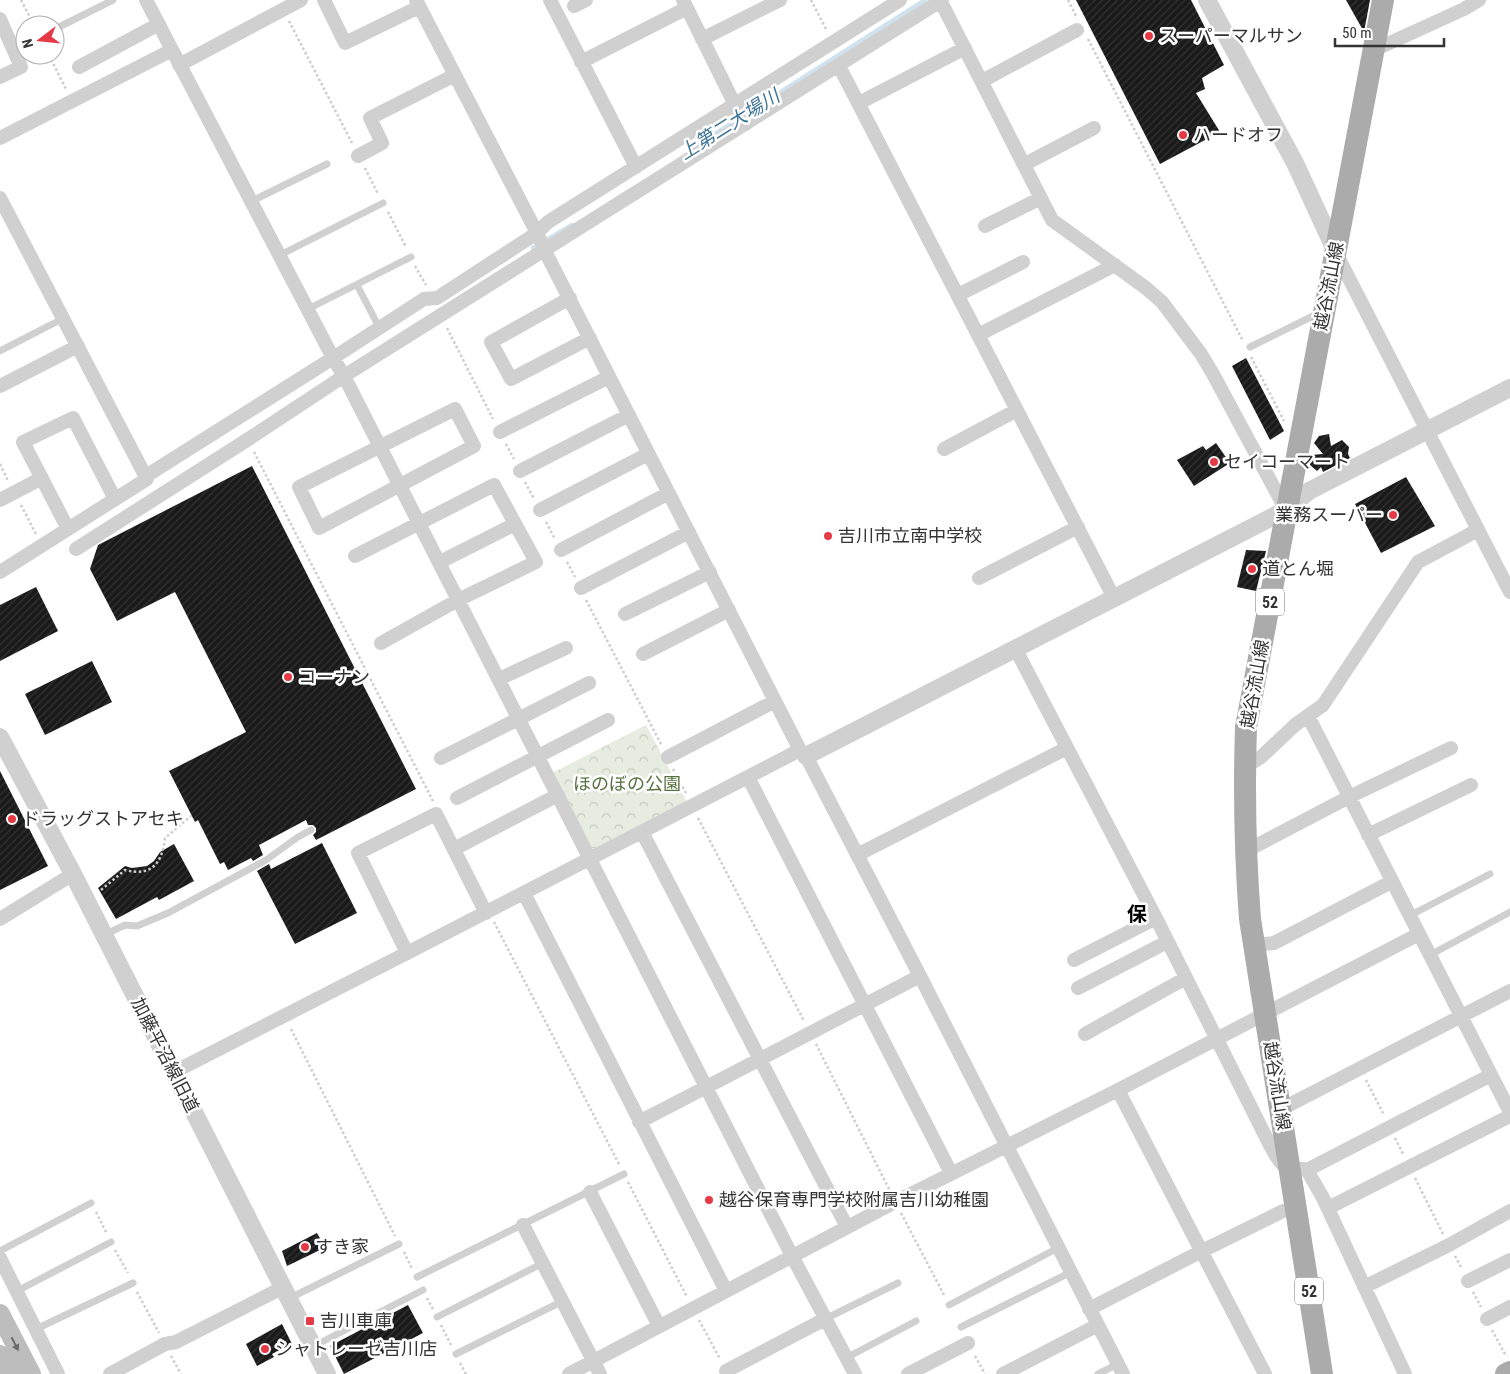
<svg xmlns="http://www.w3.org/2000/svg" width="1510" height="1374" font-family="'Roboto Condensed','Noto Sans JP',sans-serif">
<defs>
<pattern id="forest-crowns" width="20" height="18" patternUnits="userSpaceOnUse" patternTransform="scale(1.25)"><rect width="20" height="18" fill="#e6ecdf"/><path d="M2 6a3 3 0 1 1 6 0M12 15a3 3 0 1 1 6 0" fill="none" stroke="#c6cbc0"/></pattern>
<pattern id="building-hatch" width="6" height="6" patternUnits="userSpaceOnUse" patternTransform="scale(1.25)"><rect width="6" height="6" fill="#1a1a1a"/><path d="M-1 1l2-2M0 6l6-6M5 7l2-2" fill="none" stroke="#333"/></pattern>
</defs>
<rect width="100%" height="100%" fill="#fff"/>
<path fill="url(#forest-crowns)" d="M646,725l41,77 -93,47 -5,-3 -37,-73z"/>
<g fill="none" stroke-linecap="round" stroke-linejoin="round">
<path stroke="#cfe2ee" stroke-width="4.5" d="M690,150l235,-150
M533,248l39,-23"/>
</g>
<path fill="url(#building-hatch)" d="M1076,0h115l33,65 -22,13 3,11 -9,4 24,39 -60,32z
M1346,0h24l-6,32z
M1246,358l38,73 -14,9 -38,-74z
M1329,434l2,12 11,-6 7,7 -1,7 2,4 -27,14 -2,-5 -4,4 -7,-6 1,-10 12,-1 -9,-11 5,-7z
M1216,443l14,20 -36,23 -17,-26 26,-14 3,4z
M252,466l164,323 -100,51 -3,-5 3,-3v-4l-3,-3h-5l-2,-5 -47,25 4,10 -10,6 -2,-3 -23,12 -4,-8 -4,2 -22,-44 -3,2 -26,-51 77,-39 -71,-140 -58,29 -27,-52 8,-24z
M1406,477l29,49 -54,27 -26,-49z
M1246,550l20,1 -10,40 -19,-4z
M36,587l22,44 -58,30v-56z
M92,661l20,41 -67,33 -20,-41z
M0,771l48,95 -48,24z
M322,843l35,70 -62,31 -38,-73 12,-7 2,5z
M174,844l20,37 -35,19 -2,-3 -41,22 -18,-31 27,-22 7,2 15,-2 7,-5 6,-9z
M317,1233l5,9 -3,3 1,5 -33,16 -5,-15z
M408,1305l15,28 -79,41 -14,-28z
M282,1324l10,20 -20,10 2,3 -17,9 -11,-22z"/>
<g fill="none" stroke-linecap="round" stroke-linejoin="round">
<path stroke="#cdcdcd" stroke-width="2.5" stroke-dasharray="2.5 2.5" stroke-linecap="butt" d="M21,0l13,25
M811,0l16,31
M1068,0l8,16
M289,21l63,122
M1088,39l155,302
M49,55l17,34
M365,168l13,26
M388,212l18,35
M415,266l11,19
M447,328l46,91
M1251,357l33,64
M506,444l8,15
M254,452l179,349
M0,464l8,17
M525,482l9,17
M21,505l15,29
M546,522l9,17
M567,562l8,15
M586,600l76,146
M673,769l14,26
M698,818l106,203
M101,890l24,-20c27,7 37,-7 40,-32l26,-22
M494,922l126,244
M291,1029l104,207
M816,1044l74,147
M1366,1080l18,35
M1395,1138l9,18
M1415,1178l28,56
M628,1182l59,115
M96,1212l11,22
M901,1213l43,82
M115,1250l13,23
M404,1252l8,17
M1455,1256l7,13
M137,1292l22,41
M1473,1292l8,15
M427,1298l6,11
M699,1320l21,39
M441,1325l10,20
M1492,1330l14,26
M171,1356l10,18
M975,1356l10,18
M460,1363l6,11"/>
<path stroke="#d0d0d0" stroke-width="7" d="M55,29l58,-29
M252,201l75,-37
M280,255l103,-52
M357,285l23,44
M308,309l103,-52
M1250,347l69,-34
M0,351l64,-33
M1409,916l81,-42
M104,935l21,-10 12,1 31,-13 98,-53 32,-23 13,-7
M1430,955l80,-43
M0,1251l91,-48
M417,1277l207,-103
M17,1291l94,-49
M290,1298l109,-54
M949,1305l109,-57
M437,1317l106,-54
M825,1319l73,-36
M961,1327l110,-55
M36,1329l97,-46
M314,1346l109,-56
M456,1354l107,-53
M846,1358l70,-37
M1098,1374l20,-10"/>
<path stroke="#d0d0d0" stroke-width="14" d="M324,0l21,43 74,-36
M416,0l121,233 12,26 226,442 25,49 6,6 114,220 203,398
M550,0l86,167
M683,0l52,105 11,19
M940,0l112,220 94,68 16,14 39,52 12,20 73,136
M574,6l12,-6
M0,19l21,48 -21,10
M702,39l78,-39
M1375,45l8,1 81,-37 15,-9
M581,62l106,-54
M179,65l122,-65
M839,66l275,532
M79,67l80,-43
M982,81l95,-51
M859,103l106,-55
M0,138l172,-88
M358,156l24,-13 -12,-25 85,-43
M1025,164l69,-36
M0,198l147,281 -147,93
M985,226l56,-28
M1336,253l174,339
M958,295l65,-33
M570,298l-79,44 20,37 79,-41
M978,335l137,-70
M0,386l78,-40
M455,409l19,37 -155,82 -20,-41z
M500,432l109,-55
M944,449l73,-39
M520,471l109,-56
M146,476l187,-118 -187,-358
M0,500l42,-22
M540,510l108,-56
M68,529l-45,-87 50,-24 42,81
M76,549l171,-109 97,-64 598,-376
M561,550l108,-57
M355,556l139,-71 42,77 -78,38 -77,43
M440,562l75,-38
M979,578l99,-51
M581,588l108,-56
M625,614l85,-42
M1015,648l141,270 115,229c5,8 10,20 19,22 7,1 11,-2 17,1l16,28 82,176
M643,654l86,-44
M499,679l67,-31
M1308,716l202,396
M668,757l107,-56
M441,758l148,-75
M1245,762h8l8,-5 34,-32 28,-20 95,-143 60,-32
M748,777l203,396
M457,798l151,-78
M642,832l205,395
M1368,835l103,-50
M454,849l104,-54
M1246,851l103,-54 102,-49
M857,855l210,-107
M524,893l202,398
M0,919l73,-45
M1254,945l20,-2 117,-61
M407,953l-49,-100 78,-39 50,99
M1074,960l82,-42
M1078,988l89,-46
M1085,1034l101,-56
M174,1072l233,-119 393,-203
M1118,1090l147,284
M1281,1106l8,-1 221,-114
M639,1122l281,-146
M1307,1170l184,-95
M590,1192l69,134
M1328,1208l182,-92
M523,1225l77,149
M0,1258l58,116
M1468,1281l42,-21
M1364,1287l85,-42 61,-34
M1089,1309l113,-58 81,-40 14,-3
M1487,1319l23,-12
M726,1371l99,-52
M110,1374l55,-30 11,-2 106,-54
M569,1374l326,-172 223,-112 301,-156
M855,1374l-63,-118 -448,-880 -11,-18 91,-59 13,-1 100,-65 11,-11 352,-222
M908,1374l60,-31
M1003,1374l95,-49"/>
<path stroke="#d0d0d0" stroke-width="18" d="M1207,0l88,163 41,89
M0,737l73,137 254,500
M806,756l480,-246 23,-19 201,-103"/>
<path stroke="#bdbdbd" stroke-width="20" d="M0,1314l31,60
M0,1355l10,19"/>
<path stroke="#ababab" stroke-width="22" d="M1322,1374l-72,-455c-5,-64 -6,-128 -4,-192l137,-727
M1506,1374l4,-2"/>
</g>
<defs><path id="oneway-solid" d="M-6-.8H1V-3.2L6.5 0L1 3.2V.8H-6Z" transform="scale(1.25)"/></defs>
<use fill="#6a6a6a" href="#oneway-solid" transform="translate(15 1344) rotate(63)"/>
<g fill="#e63946" stroke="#fff" stroke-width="2">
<circle cx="1149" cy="36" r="5"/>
<circle cx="1183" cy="135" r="5"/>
<circle cx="1214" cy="462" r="5"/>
<circle cx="1393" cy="515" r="5"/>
<circle cx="828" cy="536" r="5"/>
<circle cx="1252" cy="569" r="5"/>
<circle cx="288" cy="677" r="5"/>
<circle cx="12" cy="819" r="5"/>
<circle cx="709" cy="1200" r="5"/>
<circle cx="305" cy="1247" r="5"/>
<rect x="305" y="1316" width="10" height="10" rx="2.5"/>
<circle cx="265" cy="1349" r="5"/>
</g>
<g text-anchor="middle" stroke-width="5" stroke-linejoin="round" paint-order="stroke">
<g fill="#fff" stroke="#707070" stroke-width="1">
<rect x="1256" y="588.5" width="28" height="27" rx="4"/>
<rect x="1295" y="1277.5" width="28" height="27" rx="4"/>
</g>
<g font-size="16" font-weight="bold" fill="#333">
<text x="1270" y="608">52</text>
<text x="1309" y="1297">52</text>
</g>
<g font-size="18" fill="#333" stroke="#fff" text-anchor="start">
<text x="1159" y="42">スーパーマルサン</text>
<text x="1193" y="141">ハードオフ</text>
<text x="1224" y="468">セイコーマート</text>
<text x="1383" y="521" text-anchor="end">業務スーパー</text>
<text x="838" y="542">吉川市立南中学校</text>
<text x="1262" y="575">道とん堀</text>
<text x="298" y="683">コーナン</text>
<text x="22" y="825">ドラッグストアセキ</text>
<text x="719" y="1206">越谷保育専門学校附属吉川幼稚園</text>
<text x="315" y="1253">すき家</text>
<text x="320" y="1327">吉川車庫</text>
<text x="275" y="1355">シャトレーゼ吉川店</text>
</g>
<g font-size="18" fill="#333" stroke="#fff">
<text transform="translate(1329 286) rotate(-79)" y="6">越谷流山線</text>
<text transform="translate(1255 684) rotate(-80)" y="6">越谷流山線</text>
<text transform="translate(165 1055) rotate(63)" y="6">加藤平沼線旧道</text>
<text transform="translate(1277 1086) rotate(81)" y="6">越谷流山線</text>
</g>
<g font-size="18" fill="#56703f" stroke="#fff">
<text x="627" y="790">ほのぼの公園</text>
</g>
<g font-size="19" font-style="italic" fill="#3f7597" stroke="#fff">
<text transform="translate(729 124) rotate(-32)" y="7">上第二大場川</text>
</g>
<g font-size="20" font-weight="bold" fill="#000" stroke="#fff">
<text x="1137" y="921">保</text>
</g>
</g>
<g transform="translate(40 40) rotate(254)"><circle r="24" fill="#ffffff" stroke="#adadad"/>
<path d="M0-4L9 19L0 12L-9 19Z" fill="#e63946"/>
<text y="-8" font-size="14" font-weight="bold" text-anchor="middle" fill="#333333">N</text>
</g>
<path d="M1335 38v8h109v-8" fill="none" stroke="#333333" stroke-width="2.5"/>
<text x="1342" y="38" font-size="15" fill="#333333" stroke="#ffffff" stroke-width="4" paint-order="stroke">50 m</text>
</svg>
